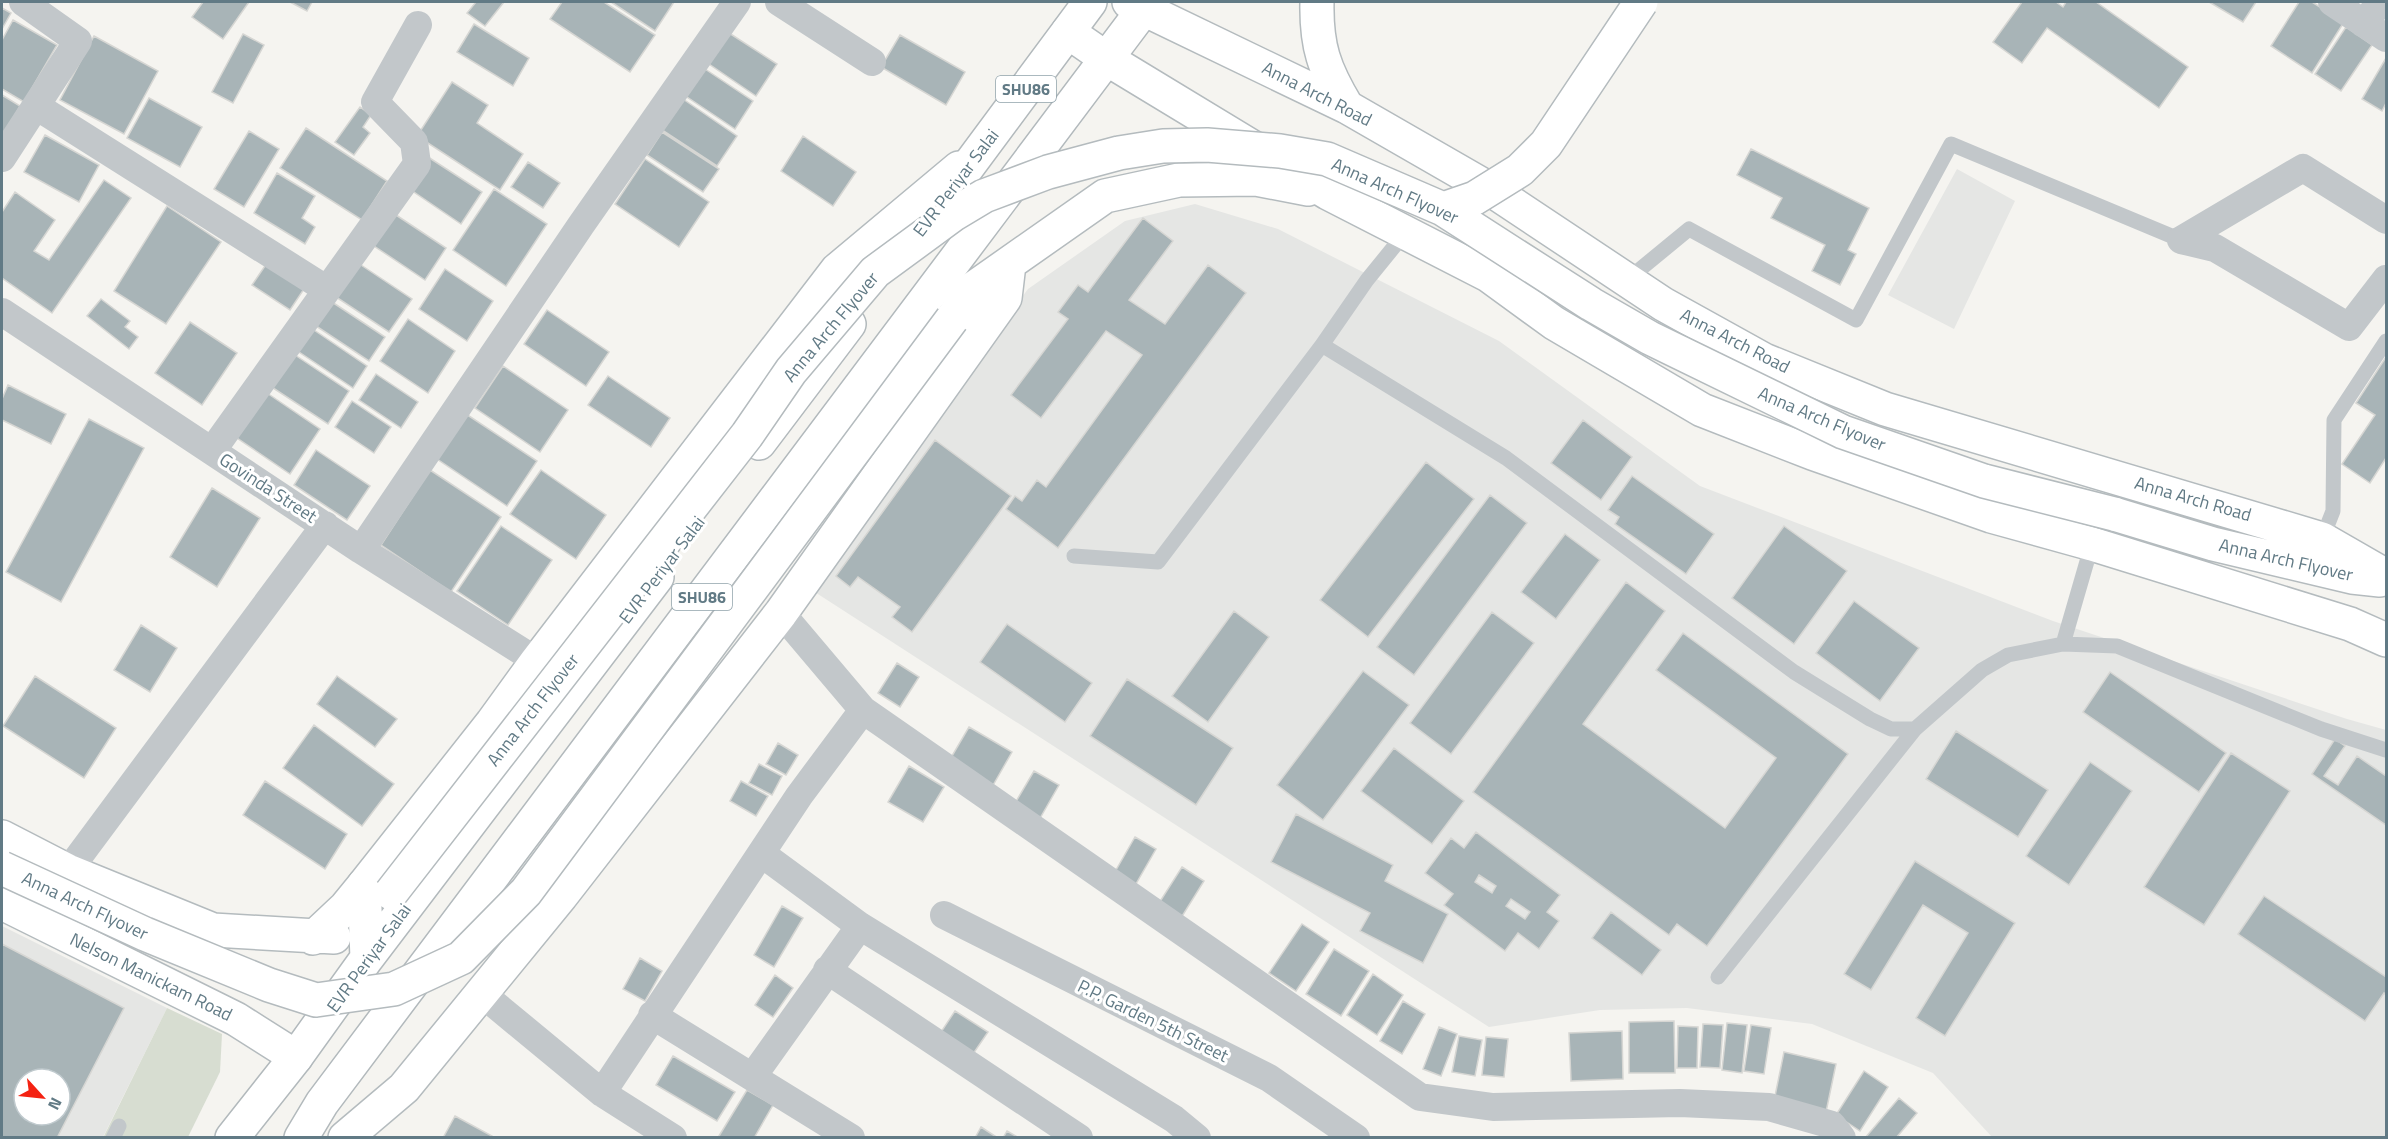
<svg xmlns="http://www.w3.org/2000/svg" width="2388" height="1139" font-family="'Titillium Web',sans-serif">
<rect width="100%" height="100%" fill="#f5f4f0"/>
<path fill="#e5e6e4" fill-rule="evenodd" d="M1957,169l58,32 -61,128 -66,-34z
M1195,204l83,25 221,112 201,145 353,135 294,98 39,11v407h-394l-59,-64 -121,-49 -125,-16 -87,2 -111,17 -682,-440 221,-298 97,-68z
M2,926l165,82 -64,129h-101zM24,1079h36v36h-36z"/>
<path fill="#d7ddd1" d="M167,1008l55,26 -2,38 -32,65 -85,1z"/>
<path fill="#a8b4b7" stroke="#d6d6d3" stroke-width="1.5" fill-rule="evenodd" d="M203,2h46l-26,37 -31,-22z
M290,2h22l-5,9z
M476,2h28l-19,24 -18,-13z
M562,2h42l51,33 -25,37 -80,-53z
M611,2h63l-19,29z
M2022,2h34l7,5 3,-5h30l92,65 -29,41 -112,-80 -25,35 -29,-21z
M2209,2h47l-13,20z
M2299,2h13l32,20 -32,51 -41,-27z
M2,8l9,5 -9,16z
M13,20l44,25 -33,57 -22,-13v-49z
M474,24l55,34 -16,28 -56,-34z
M2346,27l26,18 -31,46 -26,-17z
M726,31l51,33 -21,32 -50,-34z
M243,34l21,11 -31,58 -21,-11z
M900,35l65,37 -19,33 -65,-38z
M94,36l64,35 -34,63 -64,-34z
M2386,58v45l-4,8 -20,-12z
M702,67l51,34 -18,28 -51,-34z
M452,82l36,23 -11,18 46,31 -23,36 -83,-54z
M2,95l18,11 -18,32z
M149,98l53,29 -22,40 -53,-29z
M683,99l54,37 -20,30 -55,-36z
M360,107l11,8 -8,12 7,6 -16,22 -19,-13z
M306,128l81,53 -25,39 -82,-52z
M249,131l30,18 -35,58 -30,-18z
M662,132l57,37 -16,23 -56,-37z
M45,135l54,30 -20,37 -55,-30z
M803,136l53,36 -23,34 -52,-35z
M1751,149l118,59 -21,42 8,4 -16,31 -28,-14 13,-26 -54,-27 11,-20 -45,-23z
M428,157l54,35 -21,32 -53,-36z
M645,159l64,43 -30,45 -64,-43z
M528,162l32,21 -17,25 -32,-21z
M277,173l38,23 -13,22 13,9 -10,17 -51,-31z
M104,180l27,18 -79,115 -50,-35v-66l13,-20 40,28 -21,31 15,9z
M494,189l53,35 -41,62 -53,-36z
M167,206l54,36 -55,82 -52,-33z
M393,213l53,35 -21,32 -54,-36z
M1143,218l30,23 -44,59 36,24 43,-59 38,28 -188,255 -52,-39 9,-13 7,5 15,-21 9,7 96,-132 -36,-24 -65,87 -30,-23 57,-76 -10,-7 20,-27 10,7z
M269,260l37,26 -16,24 -38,-25z
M358,263l54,36 -23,33 -53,-35z
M445,269l48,32 -26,40 -48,-32z
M101,299l29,22 -5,6 13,10 -9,12 -42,-33z
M329,300l56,37 -16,24 -56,-37z
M547,310l62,42 -23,34 -62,-42z
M408,319l47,32 -27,42 -48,-32z
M190,322l47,31 -35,52 -47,-32z
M311,328l56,38 -14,22 -57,-38z
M292,353l57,38 -21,33 -58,-38z
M2386,357v101l-16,25 -28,-19 33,-49 -19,-12z
M503,366l65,44 -28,42 -65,-44z
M376,374l42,28 -17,26 -42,-28z
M608,376l62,42 -19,29 -63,-42z
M8,385l58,29 -15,30 -49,-24v-21z
M264,391l56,38 -30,45 -56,-38z
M352,401l39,26 -17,26 -39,-26z
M466,414l71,47 -30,45 -70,-47z
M89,419l55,29 -83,154 -55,-30z
M1583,420l49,37 -31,43 -50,-37z
M935,440l76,56 -99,136 -20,-15 8,-10 -42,-30 -8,10 -14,-11z
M316,450l54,36 -23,34 -53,-35z
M1426,462l48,37 -106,138 -48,-37z
M430,470l71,47 -50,75 -70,-47z
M541,470l65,45 -30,44 -66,-45z
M1632,476l82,58 -28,40 -71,-50 4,-7 -11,-7z
M212,488l48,30 -43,69 -47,-30z
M1490,495l37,28 -113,152 -37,-28z
M501,526l51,34 -44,65 -51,-34z
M1784,526l63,45 -53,73 -62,-46z
M1565,534l35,26 -44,59 -35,-27z
M1626,582l39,29 -82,113 142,104 51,-70 -120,-88 27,-37 165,121 -141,192 -30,-22 -8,11 -196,-143z
M1854,601l65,47 -39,53 -64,-48z
M1234,611l35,26 -61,85 -36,-26z
M1492,612l42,31 -83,111 -41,-31z
M1007,624l85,59 -27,39 -85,-60z
M141,625l36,23 -27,44 -36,-22z
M897,663l22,14 -19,30 -22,-14z
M1363,671l46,34 -86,115 -46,-35z
M2110,672l116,81 -27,39 -116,-80z
M35,676l81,52 -32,50 -81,-52z
M337,676l60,43 -22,28 -58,-43z
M1127,679l106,69 -37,57 -106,-69z
M314,725l80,59 -32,42 -79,-58z
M969,727l43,25 -20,35 -43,-26z
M1956,731l92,59 -30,47 -92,-58z
M2335,739l10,7 -21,30 14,9 19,-29 29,20v49l-74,-51z
M778,743l20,12 -12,20 -20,-11z
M1394,748l70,53 -32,43 -71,-53z
M2231,753l59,38 -86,134 -60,-38z
M2090,762l42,29 -63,94 -43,-29z
M759,764l23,12 -10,19 -23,-12z
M909,766l35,21 -21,35 -35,-20z
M1034,771l25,14 -20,35 -25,-15z
M265,781l82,53 -22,35 -82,-54z
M741,781l27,15 -12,20 -26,-15z
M1296,814l97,51 -8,16 63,33 -25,49 -63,-32 10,-18 -99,-51z
M1476,832l84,63 -13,17 12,9 -20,28 -21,-16 -13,18 -61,-46 9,-11 -28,-21 26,-35 13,10zM1479,875l17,11 -4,7 -17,-11zM1511,899l19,13 -5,7 -19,-13z
M1135,837l21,12 -23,40 -21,-12z
M1915,861l100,62 -70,113 -29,-18 52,-85 -45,-28 -52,85 -27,-16z
M1182,867l22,14 -23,37 -22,-15z
M2264,896l122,81v18l-2,-2 -19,28 -127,-87z
M782,906l21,12 -29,49 -20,-12z
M1611,912l50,38 -19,25 -50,-37z
M1302,924l27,18 -33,49 -27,-18z
M2,944l122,64 -67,130h-55zM24,1079h36v36h-36z
M1334,949l35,22 -28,45 -35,-22z
M640,958l22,13 -17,30 -22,-12z
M1373,974l30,21 -26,40 -30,-20z
M775,975l18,13 -20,29 -18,-12z
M1403,1001l22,13 -23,40 -22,-13z
M955,1011l33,21 -15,22 -32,-22z
M1674,1021l1,52h-46v-51z
M1727,1023l20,2 -5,48 -20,-3z
M1703,1024l20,1 -3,43 -20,-1z
M1751,1025l20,3 -7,46 -20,-3z
M1678,1026l20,1 -1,41h-20z
M1439,1027l18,7 -16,42 -18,-7z
M1622,1031l1,48 -52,2 -2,-48z
M1459,1036l23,4 -7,36 -23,-4z
M1486,1037l22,2 -4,38 -22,-2z
M1784,1052l52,12 -10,48 -52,-11z
M673,1056l62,36 -18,29 -61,-36z
M1864,1071l24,16 -28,44 -24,-16z
M747,1090l26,15 -19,33h-33l-2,-2z
M1899,1098l18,15 -21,25h-31z
M455,1116l37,20 -1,2h-48z
M981,1127l17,11h-23z
M1007,1131l12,7h-16z"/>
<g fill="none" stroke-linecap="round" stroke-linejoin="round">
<defs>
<path id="secondary" d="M1129,2l218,105 146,84 170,113 101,56 121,49 437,130 64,37
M1317,2c-1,44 7,67 30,105
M1068,32l39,27 221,134 160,82 66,48 148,87 110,43 179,63 101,28 258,80 36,16
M952,319l19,-29 134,-94 74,-16 77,-1 52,10
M2114,514l99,30 139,33 28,3
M2,837l66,34 145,59 121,7
M2,903l234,116 60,38
M313,938l33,-31 18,-22 128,-162 45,-62 300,-391 122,-102
M345,1138l59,-50 157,-192 220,-283 224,-315 4,-34"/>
<path id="primary" d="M915,238l175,-236
M759,443l90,-119
M364,885l3,73
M232,1138l64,-81 71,-99 290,-381
M301,1138l21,-35 827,-1101"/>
</defs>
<use href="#secondary" stroke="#b4bbbe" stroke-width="36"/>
<use href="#primary" stroke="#b2b9bc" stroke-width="36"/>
<path stroke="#c2c7ca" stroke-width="15" d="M1406,232l-39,48 -45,65 184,113 288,214 76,47 21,10h24l67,-59 26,-15 55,-11 54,2 204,83 65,21
M1627,280l62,-51 167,91 95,-176 230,96
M2322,539l11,-28 1,-91 52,-79
M1074,556l84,6 164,-217
M2063,644l29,-100
M1718,977l197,-248
M113,1138l6,-12"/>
<path stroke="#c2c7ca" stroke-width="28" d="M779,2l93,60
M2332,2l54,36
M2364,24l16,-22
M36,106l290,183
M2,158l76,-117 -55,-39
M2181,240l34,8 134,79 37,-48
M2181,240l122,-72 83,52
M2,312l359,238 176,111
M212,451l205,-287 -3,-22 -39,-40 43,-77
M361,550l220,-325 156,-223
M781,613l82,97 557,387 73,10 187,-4 89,4 63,18 10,13
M762,854l98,72 314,193 23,19
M68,871l257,-346
M944,915l325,163 87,60
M827,970l252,168
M481,993l121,100 71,45
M652,1015l199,123
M753,1076l107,-150
M602,1093l197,-297 64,-86"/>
<use href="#secondary" stroke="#fff" stroke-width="33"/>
<use href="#primary" stroke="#fff" stroke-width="33"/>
<defs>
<path id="secondary-bridge" d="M1443,209l32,-11 45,-28 26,-26 95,-142
M2,868l143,66 124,51 47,15 78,-11 67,-31 65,-66 426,-573
M391,893l356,-458 44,-64 84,-99 79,-58 30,-18 64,-24 71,-19 44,-7 44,-1 73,6 47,8 116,50 148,95 59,34 193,94 141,49 130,33"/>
</defs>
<use href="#secondary-bridge" stroke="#b4bbbe" stroke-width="36" stroke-linecap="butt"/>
<use href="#secondary-bridge" stroke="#fff" stroke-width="33"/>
</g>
<g text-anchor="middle" stroke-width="6" stroke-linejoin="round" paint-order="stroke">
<g fill="#fff" stroke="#90a2aa" stroke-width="1.5">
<rect x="996" y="76" width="60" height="26" rx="4.5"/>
<rect x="672" y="584" width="60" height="26" rx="4.5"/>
</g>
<g font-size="16" font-weight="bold" fill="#617a85">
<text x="1026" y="95">SHU86</text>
<text x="702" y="603">SHU86</text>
</g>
<g font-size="18" fill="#617a85" stroke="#fff">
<text transform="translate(1317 94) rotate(27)" y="6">Anna Arch Road</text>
<text transform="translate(956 183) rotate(-53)" y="6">EVR Periyar Salai</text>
<text transform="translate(1395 191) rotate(24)" y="6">Anna Arch Flyover</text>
<text transform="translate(831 327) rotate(-50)" y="6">Anna Arch Flyover</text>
<text transform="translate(1735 341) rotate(27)" y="6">Anna Arch Road</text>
<text transform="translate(1822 419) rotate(23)" y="6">Anna Arch Flyover</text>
<text transform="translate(268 488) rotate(33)" y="6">Govinda Street</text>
<text transform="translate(2193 499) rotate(16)" y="6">Anna Arch Road</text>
<text transform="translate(2286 560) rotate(13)" y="6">Anna Arch Flyover</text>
<text transform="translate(662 570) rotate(-53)" y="6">EVR Periyar Salai</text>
<text transform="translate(533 710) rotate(-52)" y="6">Anna Arch Flyover</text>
<text transform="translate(85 906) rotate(25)" y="6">Anna Arch Flyover</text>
<text transform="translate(369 958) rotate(-54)" y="6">EVR Periyar Salai</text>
<text transform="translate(151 977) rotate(26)" y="6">Nelson Manickam Road</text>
<text transform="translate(1153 1021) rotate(26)" y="6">P.P. Garden 5th Street</text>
</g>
</g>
<rect width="2388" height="1139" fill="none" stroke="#617a85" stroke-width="6"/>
<g transform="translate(42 1097) rotate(117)"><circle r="28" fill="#ffffff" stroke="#c0cace" stroke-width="1.5"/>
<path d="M0-4.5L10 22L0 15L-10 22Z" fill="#f42212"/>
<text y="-9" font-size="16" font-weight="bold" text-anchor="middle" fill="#617a85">N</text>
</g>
</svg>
